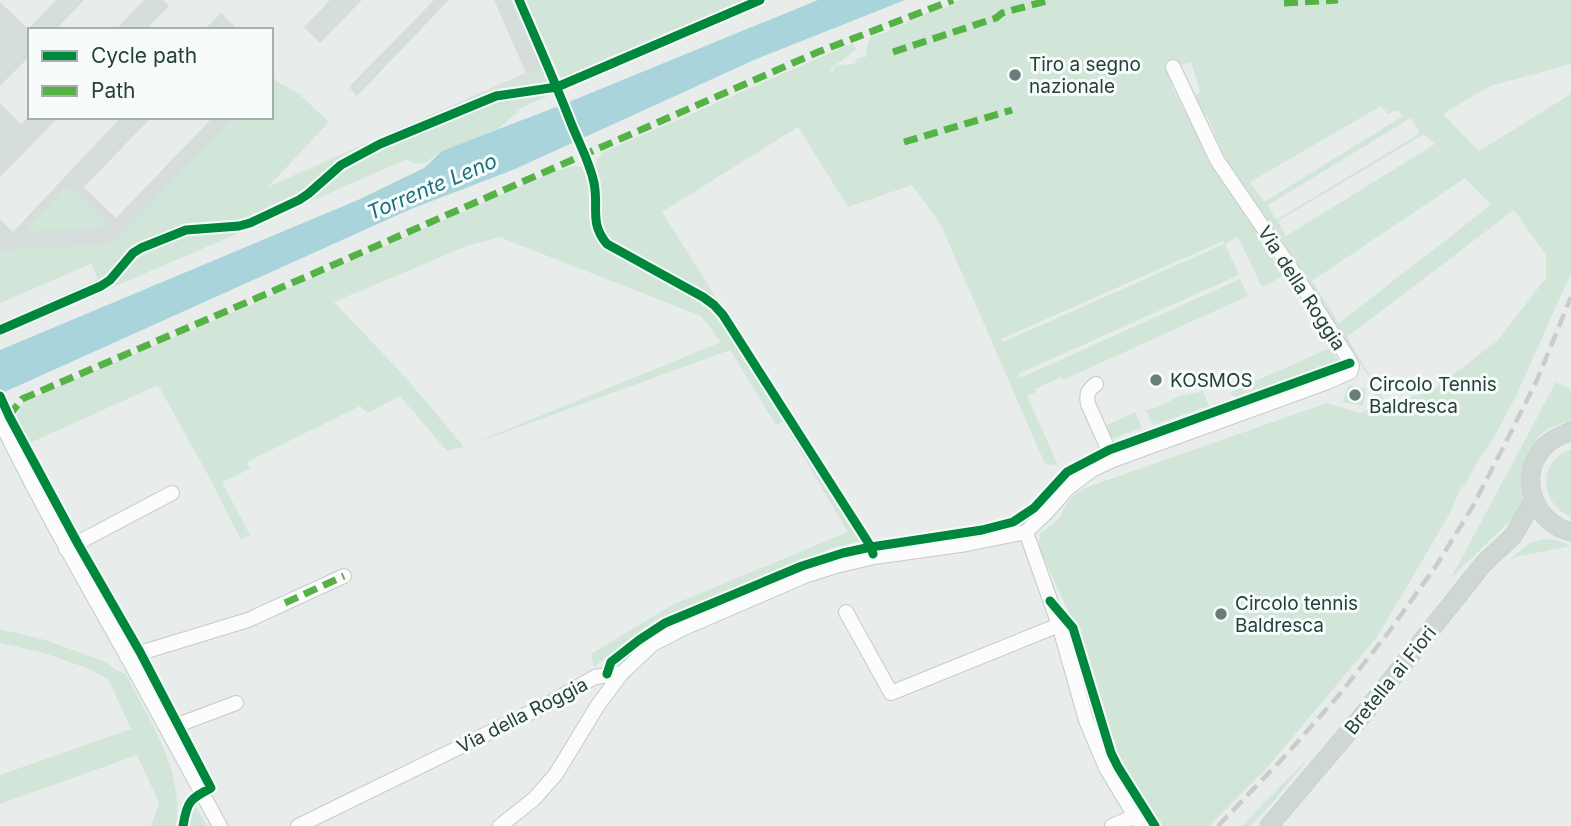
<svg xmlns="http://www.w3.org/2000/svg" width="1571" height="826" font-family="Inter,sans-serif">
<rect width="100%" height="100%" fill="#e8edeb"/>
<path fill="#d6dedb" d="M56,0h28l-29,30h-25v26l-30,30v-84l28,27z
M144,0h19l6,6 -24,24h-30z
M330,0h32l-42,43 -16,-16z
M434,0h15l-92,96 -8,-9z
M494,0h20l30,67 -544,236v-84l13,13 108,-115h31l-68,70 32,31 97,-101h58v-42l8,8 20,11 -30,92 257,-113z
M221,13l17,17h-34z
M0,103l21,21 9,-8 29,1 -59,60z"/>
<path fill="#d1e6d8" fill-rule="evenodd" d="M526,0h225l-190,79z
M960,0h611v64l-81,22 -47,28 36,37 92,-57v179l-54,121 -23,43 -16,24 -12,22 -6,7 -11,25 -72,122 -112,133 -56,56h-60l9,-5 -42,-63 -40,-130 -37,-80v-10h2l-1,-4 20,-16c4,-13 13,-24 25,-30l242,-85 33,10 18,-8 -8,-27 -41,-61 -41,-67 -64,-94 -17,-40 -3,-1 -9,-11v-7l5,-5 -9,-30 -24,7 4,9 2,11 39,74 46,67 -3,3 29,43 -22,11 -24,-50 -13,7 14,31 -221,99 2,4 220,-99 8,17 -185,84 -2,-3 -26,12 1,3 -9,4 31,69 -13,-1 -104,-239 -29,-40 -64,22 -50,-80 -136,85 61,96c-10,-10 -21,-18 -34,-23l-77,-43c-19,-20 -10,-30 -12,-53 -1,-10 -4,-19 -4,-29l8,-8 249,-109 3,7 -26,19 2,3 4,-7 18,-1 4,-6 8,-1 2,-15 4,-6 14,-4 13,-7 7,-1 5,-6 8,-1 7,-4 18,-5zM1381,106l7,8 10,-4 5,6 -139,86 -14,-20zM1411,118l9,14 -6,5 -138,83 -8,-15zM1424,134l11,10 -149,92 -8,-15zM1465,178l26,27 -152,118 -27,-42zM1514,210l32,45v23l-49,63 -67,51 -44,11 -39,-66zM1223,241l1,3 -221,98 -2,-3z
M544,67l7,18 -46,5 -12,4 -117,50 -35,17 -43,35 -51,24 -67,8 -35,13 -17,11 -26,30 -102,44v-3l98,-44 -7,-16 -91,40v-52l111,-7 124,-127h36v-37l2,-2 6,5 20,11 30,28 -61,65z
M554,93l-31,14 -27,24 -54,20 -17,12 -11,1 -7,-5 -111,49 62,-49 27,-15 120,-48z
M574,166l9,1c15,19 2,43 9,63 2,6 6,11 9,16l97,51 8,6 13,13 142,225 -28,7 -175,71 -30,21 -34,27 -3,-13 81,-49 176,-73 -65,-110 -7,3 -46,-75 -266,97 -17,4 -47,-55 -32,17 -8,-7 -113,56 3,7 -28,13 28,53 -9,5 -32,-63 -51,-92 -128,58 -14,-27 7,-14 283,-121 250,-110zM499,237l202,79 20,26 -257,105 -57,-68 -73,-77 133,-56z
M65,189l10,3 31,30 2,2 -1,3 -78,4 -1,-3z
M253,227l-163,70 17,-9 7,-6 21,-27 31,-15 16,-5 16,-4z
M1332,347l6,14 -103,36 -6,-4z
M1556,382l15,7v31l-23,9 -9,7 -7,10 -5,13 -1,40 -9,15 -66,64z
M1348,385l18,4 -3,17 -20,-4z
M1203,391l6,15 -56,19 -7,-15 12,-3 21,-11z
M1135,412l7,16 -31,11 -6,-13z
M1571,449v68c-32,-14 -34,-55 0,-68z
M1545,539l14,2 12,5 -60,12 19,-15z
M0,629l45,11 28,10 33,12 10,8 10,4c24,48 58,96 50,152h-25l8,-23 -22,-48 -137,49v-29l131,-46 -23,-50 -21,-11 -43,-15 -44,-10z
M1310,756l-36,45 -24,25h-8z
M195,805l12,21h-17l2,-19z"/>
<path fill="#a9d4db" d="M818,0h87l-151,60 -239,109 -104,40 -411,185v-44l358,-150 66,-32 18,-17 117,-45z"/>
<path fill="#e8edeb" d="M567,99l17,42 -10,4 -16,-42z"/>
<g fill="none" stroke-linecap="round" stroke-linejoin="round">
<defs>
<path id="minor" d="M1096,384c-8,6 -10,10 -8,20l25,56
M0,420c39,81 83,158 127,236 31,57 62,113 93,170
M1026,532l34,96 26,92 20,48 35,58
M66,549l106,-56
M846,612l45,81 168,-68
M127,657l121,-37 96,-44
M167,729l69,-26
M298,826l250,-122 47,-27 27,-4
M500,826l34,-27 22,-25 42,-69 24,-32 31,-29 31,-16 123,-53 29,-9 38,-9 93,-13 59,-12 21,-20 20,-23 25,-19 21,-10 212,-77 25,-11 2,-6 -3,-6 -51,-81 -81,-119 -44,-93
M1112,826l23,-10"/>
<path id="major" d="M1571,431c-11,5 -20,8 -28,17 -26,30 -8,75 28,84
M1269,826l93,-110 122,-153 29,-27 21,-36"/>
</defs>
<use href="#minor" stroke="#c5cac8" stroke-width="16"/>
<use href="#major" stroke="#c3ccc9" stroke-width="19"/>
<use href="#minor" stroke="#fcfcfc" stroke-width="14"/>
<use href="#major" stroke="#cfd7d5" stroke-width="18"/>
<path stroke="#c9cdcc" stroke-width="4.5" stroke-dasharray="14 7" stroke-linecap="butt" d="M1218,826l68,-71 53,-60 49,-62 48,-67 37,-60 38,-74 26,-52 34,-83"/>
<path stroke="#55b346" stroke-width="7" stroke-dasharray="14 7" stroke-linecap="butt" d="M1284,3l54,-3
M893,52l103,-34 6,-5 48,-13
M904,142l108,-32
M9,416l13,-17 286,-123 510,-224 135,-52
M285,603l59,-27"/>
<defs>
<path id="cycleway" d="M519,0c18,41 36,82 52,123 8,20 19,40 23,60 5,25 -5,40 13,61l96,53 11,8 9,10 148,232 2,7
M0,330l101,-44 9,-6 23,-27 8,-5 45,-18 53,-4 11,-3 49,-23 9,-6 33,-29 39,-21 116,-48 61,-9 203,-87
M0,396l9,20 69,128 62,108 71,136c-21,11 -24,13 -28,38
M1050,601l23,27 38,125 7,14 37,59
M607,674l4,-12 28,-22 26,-17 137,-57 41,-13 28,-6 111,-17 31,-8 21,-14 33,-36 42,-22 241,-87"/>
</defs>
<use href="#cycleway" stroke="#f7fbf9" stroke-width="13"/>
<use href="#cycleway" stroke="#00873e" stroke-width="9"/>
</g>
<g fill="#697e78" stroke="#f7fbf9" stroke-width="2.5">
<circle cx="1015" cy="75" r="7"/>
<circle cx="1156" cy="380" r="7"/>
<circle cx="1355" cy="395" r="7"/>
<circle cx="1221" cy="614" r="7"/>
</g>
<g text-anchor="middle" stroke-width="6" stroke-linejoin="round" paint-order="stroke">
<g font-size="19" fill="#24423a" stroke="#f7fbf9" text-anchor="start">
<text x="1029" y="71">Tiro a segno<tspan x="1029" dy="22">nazionale</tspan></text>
<text x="1170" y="387">KOSMOS</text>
<text x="1369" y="391">Circolo Tennis<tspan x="1369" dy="22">Baldresca</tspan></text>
<text x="1235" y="610">Circolo tennis<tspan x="1235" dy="22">Baldresca</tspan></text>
</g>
<g font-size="19" fill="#24423a" stroke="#f7fbf9">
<text transform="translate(1302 288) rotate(57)" y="7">Via della Roggia</text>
<text transform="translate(1390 680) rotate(-51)" y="7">Bretella ai Fiori</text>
<text transform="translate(522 715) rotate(-27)" y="7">Via della Roggia</text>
</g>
<g font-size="21" font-style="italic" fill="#1c6f80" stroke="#f7fbf9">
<text transform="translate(432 187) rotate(-23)" y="7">Torrente Leno</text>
</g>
</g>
<rect x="28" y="28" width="245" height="91" fill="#f7fbf9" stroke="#a3b1ad" stroke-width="2"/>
<rect x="42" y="51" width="35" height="10" fill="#00873e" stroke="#a3b1ad" stroke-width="2"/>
<text x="91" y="63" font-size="21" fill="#24423a">Cycle path</text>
<rect x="42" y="86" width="35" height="10" fill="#55b346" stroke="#a3b1ad" stroke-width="2"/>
<text x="91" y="98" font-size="21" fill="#24423a">Path</text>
</svg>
